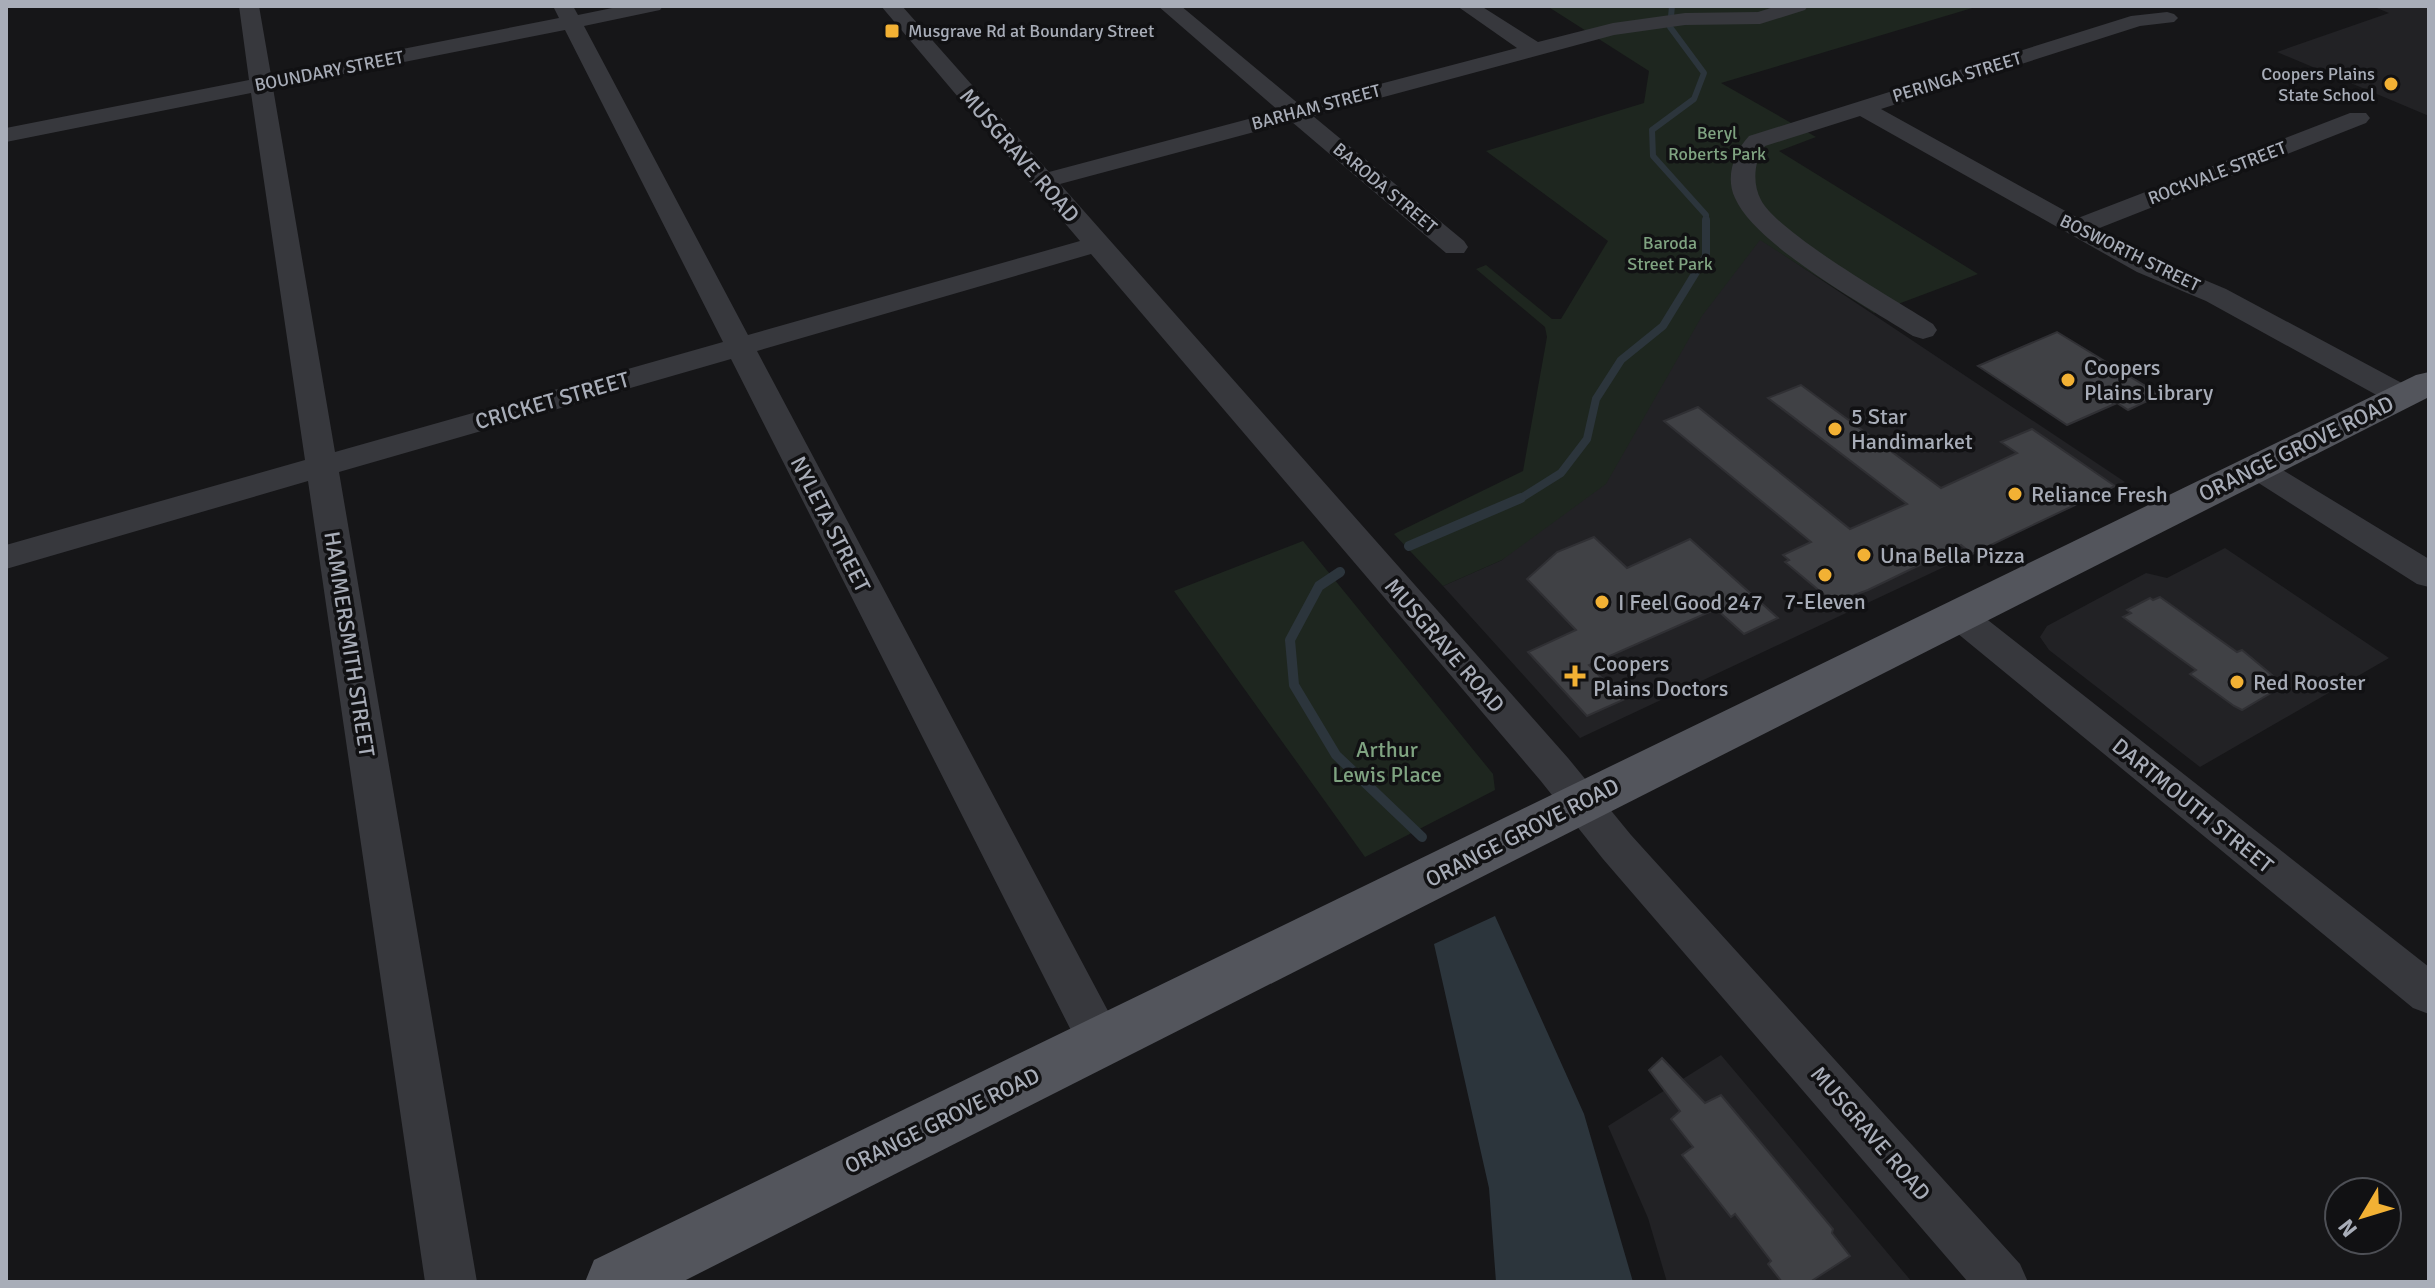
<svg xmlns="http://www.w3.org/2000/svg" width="2435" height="1288" font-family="Signika,sans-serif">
<rect width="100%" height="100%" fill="#161618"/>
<path fill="#222225" d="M2372,6h57v110l-152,-64 112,-39z
M1760,239l365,243 -545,256 -137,-152 59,-26z
M2225,548l164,110 -189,109 -151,-117 -9,-13 7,-11 99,-53 21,5z
M1721,1055l191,227h-245l-19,-64 -40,-92z"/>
<path fill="#1e261f" d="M1547,6h432l-258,77 95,54 -37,14 199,123 -104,39 -114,-73 -58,76 -96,168 -104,76 -59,26 -49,-52 129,-63 24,-134 -2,-10 -69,-58 10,-4 66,54h9l47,-78 -122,-90 158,-48 5,-32z
M1303,541l190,233 2,16 -130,67 -191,-266z"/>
<path fill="#2c353c" d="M1495,916l89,198 49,168h-137l-7,-94 -55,-244z"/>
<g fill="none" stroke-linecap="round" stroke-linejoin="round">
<path stroke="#2c353c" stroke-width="6" d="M1672,6l-2,21 34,46 -10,26 -42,31 1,26 53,59v7"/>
<path stroke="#2c353c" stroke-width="8" d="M1518,500l43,-27 26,-34 9,-40 25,-39 42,-34 43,-70v-36"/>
<path stroke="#2c353c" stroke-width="10" d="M1409,546l112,-48
M1340,572l-21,14 -29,54 4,45 42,70 86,82"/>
</g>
<path fill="#404145" stroke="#303034" stroke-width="2" d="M2057,332l103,63 -32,15 -11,-7 -50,22 -89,-59z
M1801,385l140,103 76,-35 -16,-11 31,-13 83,57 -143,68 -11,-9 -93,45 -30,11 -6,-5 -4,2 -43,-36 4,-2 -6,-5 28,-13 -147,-121 34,-14 152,122 57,-25 -139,-106z
M1594,537l33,31 63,-29 88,79 -34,16 -28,-25 -127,56 34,35 -36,16 -59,-64 48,-22 -49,-51 30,-27z
M2160,597l77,55 5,-2 42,35 -42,25 -8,-4 -44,-32 6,-4 -73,-53 8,-4 -4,-3 23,-12 3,2z
M1662,1058l43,45 16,-8 112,134 -1,4 18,23 -40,26h-28l-14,-18 3,-3 -36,-47 -4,3 -49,-62 11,-8 -22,-28 9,-8 -31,-41z"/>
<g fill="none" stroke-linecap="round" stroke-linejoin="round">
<path fill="#37383d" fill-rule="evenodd" d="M239,6h20l12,69 288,-57 -6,-12h20l5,9 44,-9h41l-3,4 -76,16 164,309 332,-94 -199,-235h21l147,166 230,-61 -121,-105h23l119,99 217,-57 -60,-42h24l57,36 75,-19 72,-10 73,-1 19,-6h31l-3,4 -45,14 -75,1 -71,10 -301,81 151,125 4,6 -4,6h-18l-154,-131 -232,62 508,574 63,77 389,429 8,18h-60l-365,-423 -63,-79 -449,-526 -334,97 359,675 7,15 -7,15 -16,6 -16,-6 -353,-697 -392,113 138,810h-52l-117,-801 -302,88v-24l299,-85 -54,-367 -245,49v-14l243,-48zM565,30l158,312 -388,110 -62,-364z
M2167,12l7,2 4,4 -4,4 -34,4 -259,83 197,109 272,-105h16l4,5 -4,5 -269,106 60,31 69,29 187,100 4,7 -4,7 -11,2 -11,-2 -185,-102 -69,-29 -277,-156 -95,30c-11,14 -13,38 -4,54 18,34 135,100 172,124l4,6 -4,6 -10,3 -10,-3c-45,-29 -157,-90 -178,-138 -10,-21 -1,-46 14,-62l382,-120z
M2257,458l11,3 161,98v28l-12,-3 -171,-109 -5,-7 5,-7z
M1958,602l12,4 459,361v47l-16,-6 -467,-384 -6,-9 6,-9z"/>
<path fill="#53555c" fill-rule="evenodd" d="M2429,372v25l-1747,885h-97l9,-22 1822,-885z"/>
</g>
<g fill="#f2b134" stroke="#111113" stroke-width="3">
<rect x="884" y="23" width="16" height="16" rx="4"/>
<circle cx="2391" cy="84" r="8"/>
<circle cx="2068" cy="380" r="8"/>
<circle cx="1835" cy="429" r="8"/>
<circle cx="2015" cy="494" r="8"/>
<circle cx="1864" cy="555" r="8"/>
<circle cx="1825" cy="575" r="8"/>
<circle cx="1602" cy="602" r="8"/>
<path d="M1571 664h8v8h8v8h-8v8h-8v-8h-8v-8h8z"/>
<circle cx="2237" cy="682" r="8"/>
</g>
<g text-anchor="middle" stroke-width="7" stroke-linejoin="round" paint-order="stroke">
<g font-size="18" fill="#a8adb8" stroke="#111113" text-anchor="start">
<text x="908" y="37">Musgrave Rd at Boundary Street</text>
<text x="2375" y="80" text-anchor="end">Coopers Plains<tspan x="2375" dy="21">State School</tspan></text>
</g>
<g font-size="18" fill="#a8adb8" stroke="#111113">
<text transform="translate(329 71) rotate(-11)" y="6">BOUNDARY STREET</text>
<text transform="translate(1957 77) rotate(-17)" y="6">PERINGA STREET</text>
<text transform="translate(1316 107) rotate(-15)" y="6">BARHAM STREET</text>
<text transform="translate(2217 173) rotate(-21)" y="6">ROCKVALE STREET</text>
<text transform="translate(1385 188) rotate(40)" y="6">BARODA STREET</text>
<text transform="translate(2130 253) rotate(26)" y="6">BOSWORTH STREET</text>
</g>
<g font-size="18" fill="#7fa381" stroke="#111113">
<text x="1717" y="139">Beryl<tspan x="1717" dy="21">Roberts Park</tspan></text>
<text x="1670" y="249">Baroda<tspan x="1670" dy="21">Street Park</tspan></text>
</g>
<g font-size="22" fill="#a8adb8" stroke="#111113">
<text transform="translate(1020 155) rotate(49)" y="8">MUSGRAVE ROAD</text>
<text transform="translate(552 400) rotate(-16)" y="8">CRICKET STREET</text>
<text transform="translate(2296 448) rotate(-26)" y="8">ORANGE GROVE ROAD</text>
<text transform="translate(831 524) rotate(63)" y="8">NYLETA STREET</text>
<text transform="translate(350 644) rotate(81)" y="8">HAMMERSMITH STREET</text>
<text transform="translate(1445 645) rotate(49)" y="8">MUSGRAVE ROAD</text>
<text transform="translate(2193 805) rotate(39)" y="8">DARTMOUTH STREET</text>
<text transform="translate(1522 832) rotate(-27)" y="8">ORANGE GROVE ROAD</text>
<text transform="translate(942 1120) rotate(-26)" y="8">ORANGE GROVE ROAD</text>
<text transform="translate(1871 1133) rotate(49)" y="8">MUSGRAVE ROAD</text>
</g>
<g font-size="22" fill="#a8adb8" stroke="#111113" text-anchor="start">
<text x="2084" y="375">Coopers<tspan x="2084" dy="25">Plains Library</tspan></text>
<text x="1851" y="424">5 Star<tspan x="1851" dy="25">Handimarket</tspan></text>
<text x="2031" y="502">Reliance Fresh</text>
<text x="1880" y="563">Una Bella Pizza</text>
<text x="1825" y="609" text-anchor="middle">7-Eleven</text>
<text x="1618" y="610">I Feel Good 247</text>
<text x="1593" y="671">Coopers<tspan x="1593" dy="25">Plains Doctors</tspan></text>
<text x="2253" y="690">Red Rooster</text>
</g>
<g font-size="22" fill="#7fa381" stroke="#111113">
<text x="1387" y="757">Arthur<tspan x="1387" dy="25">Lewis Place</tspan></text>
</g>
</g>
<rect width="2435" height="1288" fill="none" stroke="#a8adb8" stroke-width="16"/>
<g transform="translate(2363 1216) rotate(232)"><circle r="38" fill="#111113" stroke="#4d4f55" stroke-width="2"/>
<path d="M0-6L14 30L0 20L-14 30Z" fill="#f2b134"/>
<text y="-12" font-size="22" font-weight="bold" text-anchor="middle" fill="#a8adb8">N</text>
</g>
</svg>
